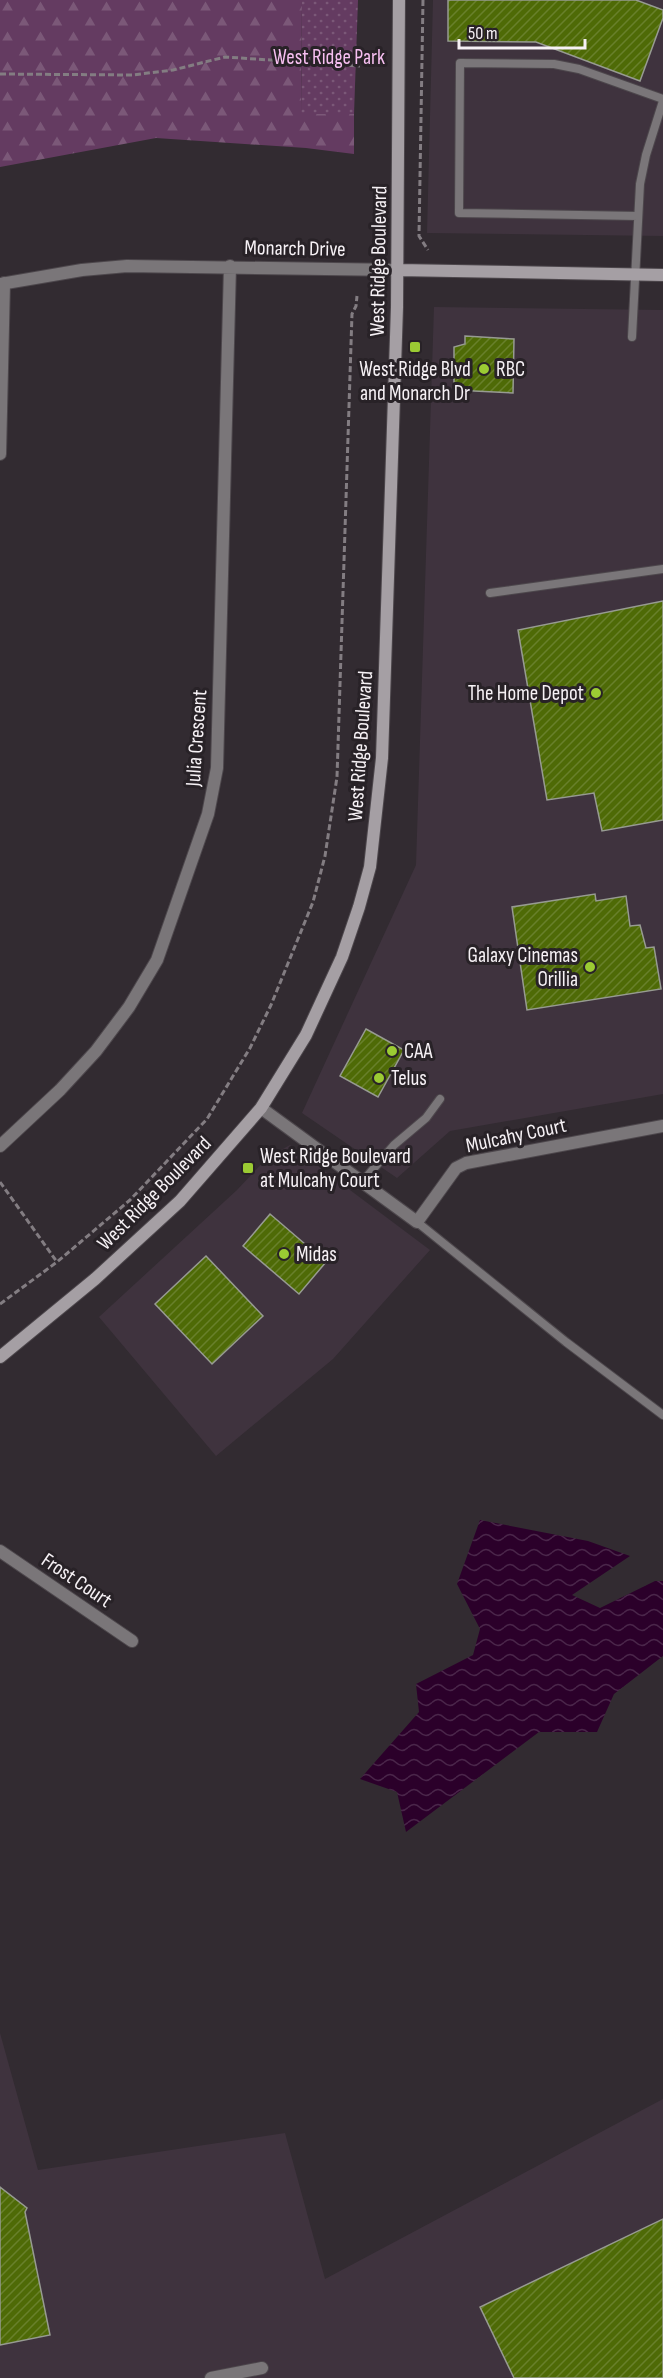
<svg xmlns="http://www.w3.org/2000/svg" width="663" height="2378" font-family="'Sofia Sans Condensed',sans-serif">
<defs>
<pattern id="forest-firs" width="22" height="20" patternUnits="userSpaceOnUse" patternTransform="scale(1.5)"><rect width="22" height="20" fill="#643b61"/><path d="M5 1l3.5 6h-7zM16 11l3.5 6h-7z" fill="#7b5878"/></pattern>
<pattern id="park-dots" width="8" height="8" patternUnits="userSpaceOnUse" patternTransform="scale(1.5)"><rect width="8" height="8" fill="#643b61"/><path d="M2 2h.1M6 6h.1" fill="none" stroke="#7b5878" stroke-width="1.8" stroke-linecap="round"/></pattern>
<pattern id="water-waves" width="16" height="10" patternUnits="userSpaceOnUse" patternTransform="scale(1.5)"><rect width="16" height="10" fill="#2b002a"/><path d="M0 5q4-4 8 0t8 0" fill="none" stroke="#4a264a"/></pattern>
<pattern id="building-hatch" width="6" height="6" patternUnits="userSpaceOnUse" patternTransform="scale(1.5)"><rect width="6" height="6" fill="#4e6a06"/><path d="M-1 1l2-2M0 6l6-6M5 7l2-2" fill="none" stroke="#68802b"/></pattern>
</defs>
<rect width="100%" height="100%" fill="#322b31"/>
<path fill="#3f333e" d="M433,0h230v236l-236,-3z
M434,307l229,3v784l-213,37 -53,47 -95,-65 114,-248z
M290,1145l140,105 -97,109 -117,97 -117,-139 138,-127 30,-32z
M0,2033l38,137 247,-37 40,146 338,-180v279h-663z"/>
<path fill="url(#forest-firs)" d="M0,0h302l-1,113 53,1v40l-48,-6 -150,-10 -156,29z"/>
<path fill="url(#park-dots)" d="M302,0h56l-4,114h-53z"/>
<path fill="url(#water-waves)" d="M480,1520l108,21 42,15 -58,39 28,13 55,-27h8v75l-49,38 -17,38h-58l-133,100 -9,-40 -37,-13 59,-67 -3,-28 57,-29 7,-26 -23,-45z"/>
<path fill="url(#building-hatch)" stroke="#979b92" stroke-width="1.5" d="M448,0h188l27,10v8l-23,63 -104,-39 -88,-1z
M465,336l49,3 -1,54 -59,-3v-43l11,-3z
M663,601v219l-61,11 -8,-38 -47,7 -29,-170z
M595,894l1,7 30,-5 4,30 10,-1 6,23 8,-1 7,42 -134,21 -15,-103z
M366,1029l38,21 -26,47 -38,-21z
M270,1214l56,48 -27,32 -56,-48z
M206,1256l57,60 -51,48 -57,-60z
M0,2187l27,21 -2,4 25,123 -50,10z
M663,2219v159h-149l-34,-71z"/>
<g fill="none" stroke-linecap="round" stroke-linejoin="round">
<defs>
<path id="lane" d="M638,216l-179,-3 1,-150 94,1 25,5 84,30
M632,337l8,-153 6,-29 17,-54
M490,593l173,-24
M363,1181l31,-36 32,-27 14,-19
M417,1222l149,120 97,73"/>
<path id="street" d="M0,284l82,-14 45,-4 271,4
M0,454l4,-171
M261,1108l156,114 39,-54 10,-5 197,-37
M0,1146l60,-56 36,-39 33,-44 28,-47 51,-146 9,-46 13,-502
M0,1551l132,90
M211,2378l51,-10"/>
<path id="secondary" d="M398,270l265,5
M0,1357l95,-78 85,-78 81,-93 45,-73 36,-78 17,-50 11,-40 12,-109 15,-451 2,-307"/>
</defs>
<use href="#lane" stroke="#4d474c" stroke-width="10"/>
<use href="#street" stroke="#4d474c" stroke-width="14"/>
<use href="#secondary" stroke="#4d474c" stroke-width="14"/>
<path stroke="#837d82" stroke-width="3" stroke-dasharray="6 3" stroke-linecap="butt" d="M423,0l-4,236 9,14
M0,74l132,1 41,-5 52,-13 135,9
M0,1182l57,80
M0,1304l57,-42 73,-62 77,-81 43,-71 21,-43 42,-103 12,-46 12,-79 15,-463 4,-8 1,-10"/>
<use href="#lane" stroke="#7a7679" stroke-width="8"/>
<use href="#street" stroke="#7a7679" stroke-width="12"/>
<use href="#secondary" stroke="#a59fa4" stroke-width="12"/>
</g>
<g fill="#9bcb33" stroke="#282227" stroke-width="2">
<rect x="409" y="341" width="12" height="12" rx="3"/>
<circle cx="484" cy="369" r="6"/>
<circle cx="596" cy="693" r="6"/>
<circle cx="590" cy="967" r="6"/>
<circle cx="392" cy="1051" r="6"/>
<circle cx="379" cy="1078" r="6"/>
<rect x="242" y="1162" width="12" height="12" rx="3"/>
<circle cx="284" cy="1254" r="6"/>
</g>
<g text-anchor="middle" stroke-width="6" stroke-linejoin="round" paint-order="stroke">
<g font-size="21" fill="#f7bff1" stroke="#282227">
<text x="329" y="64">West Ridge Park</text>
</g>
<g font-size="21" fill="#f6f1f5" stroke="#282227">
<text transform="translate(295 248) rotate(1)" y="7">Monarch Drive</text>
<text transform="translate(378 261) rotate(-89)" y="7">West Ridge Boulevard</text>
<text transform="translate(196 738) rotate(-86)" y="7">Julia Crescent</text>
<text transform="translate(360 746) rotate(-86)" y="7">West Ridge Boulevard</text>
<text transform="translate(516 1135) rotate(-12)" y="7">Mulcahy Court</text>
<text transform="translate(154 1193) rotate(-45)" y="7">West Ridge Boulevard</text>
<text transform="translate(77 1580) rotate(34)" y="7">Frost Court</text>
</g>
<g font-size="21" fill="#f6f1f5" stroke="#282227" text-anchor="start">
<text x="415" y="376" text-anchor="middle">West Ridge Blvd<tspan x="415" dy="24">and Monarch Dr</tspan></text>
<text x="496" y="376">RBC</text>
<text x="584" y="700" text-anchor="end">The Home Depot</text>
<text x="578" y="962" text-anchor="end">Galaxy Cinemas<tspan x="578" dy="24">Orillia</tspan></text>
<text x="404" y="1058">CAA</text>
<text x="391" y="1085">Telus</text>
<text x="260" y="1163">West Ridge Boulevard<tspan x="260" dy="24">at Mulcahy Court</tspan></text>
<text x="296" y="1261">Midas</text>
</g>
</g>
<path d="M459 39v9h126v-9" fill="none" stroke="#f6f1f5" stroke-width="3"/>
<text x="468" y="39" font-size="18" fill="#f6f1f5" stroke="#282227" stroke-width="4.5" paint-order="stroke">50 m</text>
</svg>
